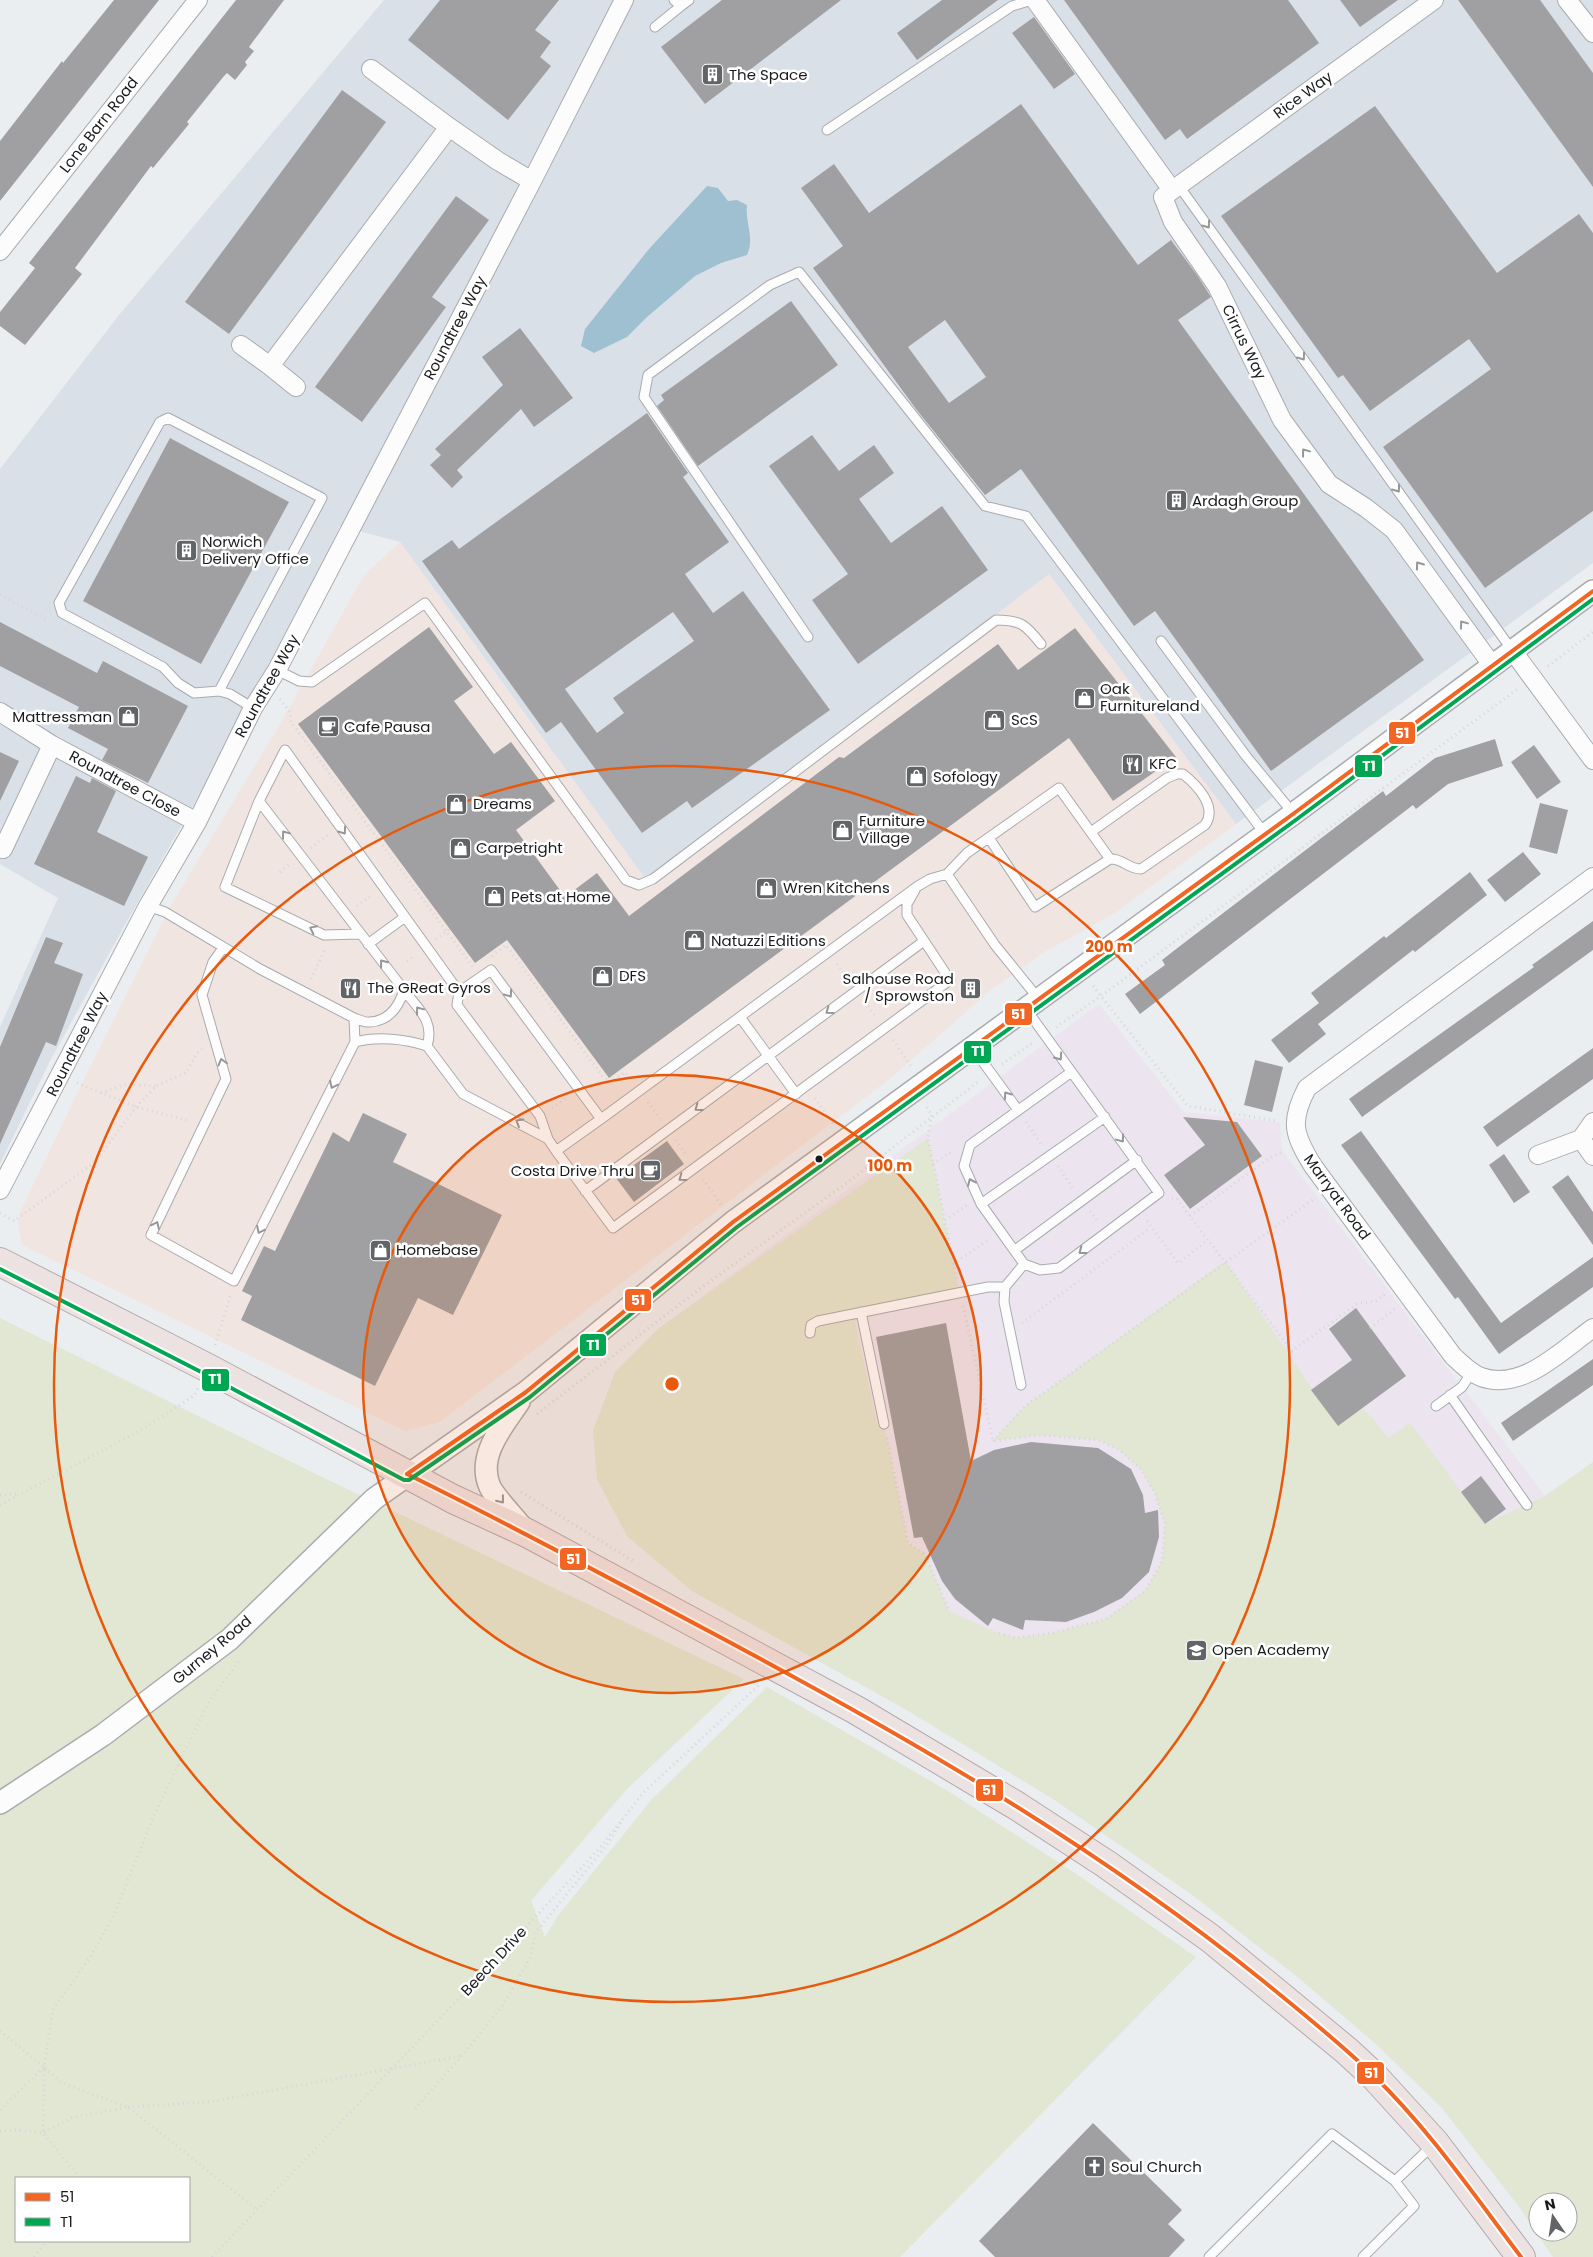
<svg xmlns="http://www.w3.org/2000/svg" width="1593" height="2257" font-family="Poppins,sans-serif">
<rect width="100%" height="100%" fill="#ebeef1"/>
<path fill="#f1e5e1" d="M400,542l247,339 402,-307 187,250 -121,89 -72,40 -52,37 -99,87 -452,345 -35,9 -383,-186 -4,-21 2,-12 69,-143 83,-166 107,-177 85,-151z"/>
<path fill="#dae0e8" d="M384,0h1209v563l-357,261 -187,-250 -402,307 -247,-339 -60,-16 -51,111 -162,284 -77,140 -50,103v-137l58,-129 -58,-34v-395l119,-154z"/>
<path fill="#ece5f0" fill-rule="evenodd" d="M1099,1004l85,108 96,10 2,28 263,346 48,-34v795h-40l-36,-53 -75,-96 -65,-63 -77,-66 -109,-85 -138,-95 -148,-90 -213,-118 -65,-55 -30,-57 -4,-48 22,-59 44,-44zM1538,2202h30v30h-30z"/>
<path fill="#e1e7d3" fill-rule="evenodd" d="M928,1138l31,155 -108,29 4,-1 22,104 7,-1 24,119 17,11 24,57 49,22 19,5 35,-5 54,-14 39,-28 17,-30 3,-38 -10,-29 -14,-25 -23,-20 -20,-9 -58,-5 -47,6 31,-34 201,-146 113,165 25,-18 11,12 14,18 22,-15 75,101 60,-28 48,-34v795h-40l-36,-53 -75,-96 -65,-63 -77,-66 -109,-85 -138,-95 -148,-90 -213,-118 -65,-55 -30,-57 -4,-48 22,-59 44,-44zM1538,2202h30v30h-30z
M0,1318l318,157 426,204 -117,110 -96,112 14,36 12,-20 95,-118 115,-112 181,104 130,84 118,82 -296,300h-900zM16,2178h173v63h-173z"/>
<path fill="#9ec0d0" d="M707,186l11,2 10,13 9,-1 10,5c-2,18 8,33 0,50l-26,8 -26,13 -48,41 -20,20 -33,16 -13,-7 4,-17 64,-80z"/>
<path fill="#a0a0a2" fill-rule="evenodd" d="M114,0h45l-159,201v-60l62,-80 1,2z
M236,0h48l-35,47 5,4 -9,11 2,3 -12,15 -8,-7 -3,3 -37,46 2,2 -36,44 -2,-2 -76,102 7,6 -57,71 -25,-19v-14l35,-44 -6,-5z
M440,0h119l-24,30 16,12 -11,15 11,9 -43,54 -100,-80z
M722,0h119l-136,104 -44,-57z
M942,0h56l-81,60 -20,-27z
M1064,0h224l31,43 -132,96 -7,-10 -15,11z
M1340,0h58l-38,27z
M1458,0h82l53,73v114z
M1034,17l41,57 -21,15 -42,-56z
M342,90l44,32 -157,212 -44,-32z
M1021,104l117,161 33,-25 26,35 14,22 -33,23 246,340 -153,111 -116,-160 -21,15 -113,-157 -36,26 -69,-86 -103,-141 30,-22 -42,-58 33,-24 35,49zM945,320l41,57 -37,26 -41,-56z
M1375,106l122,167 82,-59 14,19v278l-108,77 -102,-141 108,-78 -22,-30 -99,72 -27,-36 -5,3 -117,-162z
M456,196l33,24 -57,77 14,10 -84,115 -47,-35z
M791,301l47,64 -140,101 -41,-60 7,-6 -3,-5z
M520,328l53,70 -39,29 -13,-18 -64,61 6,7 -11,11 -22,-23 11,-10 -6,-6 68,-64 -21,-28z
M647,413l41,60 -5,4 46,65 -44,32 28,39 30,-22 87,119 -138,98 -5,-7 -45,32 -81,-111 -15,11 -124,-172 30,-21 7,9zM673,612l21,29 -81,57 11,15 -27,20 -32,-44z
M812,435l27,36 35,-26 20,28 -35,26 32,44 51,-37 46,64 -130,94 -46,-64 36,-26 -79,-108z
M170,438l119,64 -88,162 -118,-63z
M0,622l97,51 6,-12 85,45 -40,77 -46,-23 6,-11 -40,-21 11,-21 -79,-41z
M429,627l44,60 -19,14 40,53 17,-12 44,59 -39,29 49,67 32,-24 32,43 210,-159 5,1 154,-114 20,26 57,-42 101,129 -63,44 -44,-63 -460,340 -102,-138 -32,23 -177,-239z
M1495,739l8,27 -55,18 -32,25 -3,-4 -273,209 -15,-20 40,-29 -3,-5 18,-14 203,-155 3,5 49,-38z
M1534,745l27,37 -24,17 -26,-37z
M0,752l19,9 -19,40z
M76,776l14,7 2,-5 24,13 -19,41 51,25 -24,49 -90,-42z
M1540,803l28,7 -11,44 -28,-7z
M1523,852l18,22 -36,28 -18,-22z
M1470,872l17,23 -72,57 -2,-2 -95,74 8,10 -37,29 -18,-23 48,-37 -8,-10 73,-57 2,2z
M1593,921v29l-231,167 -13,-18 185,-132 -2,-2z
M46,937l17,6 -9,20 29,11 -27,72 -10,-4 -46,102v-97z
M1593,1048v31l-96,68 -14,-20z
M1255,1060l28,7 -11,45 -28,-7z
M363,1113l44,21 -14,28 109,53 -49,100 -35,-17 -43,88 -134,-66 11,-24 -10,-5 22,-45 11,5 58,-119 16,10z
M1183,1117l54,5 25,34 -72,53 -26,-34 41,-30z
M1361,1131l140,192 92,-66v30l-94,67 -41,-57 -3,2 -114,-154z
M667,1141l17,23 -50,38 -18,-24z
M1504,1154l26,38 -16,11 -25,-38z
M1568,1175l25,37v33l-41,-58z
M1356,1308l50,68 -68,50 -27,-36 41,-30 -23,-31z
M946,1323l25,138 23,-11 37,-8 67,6 33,21 12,26 2,18 13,-3 1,27 -10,35 -27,26 -28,14 -28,10 -41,-2 -2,10 -30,-12 -5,8 -33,-27 -13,-18 -20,-44 -8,1 -38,-201z
M1593,1359v26l-80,56 -12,-18z
M1481,1476l25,33 -21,15 -24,-32z
M1093,2123l89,87 -14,14 17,16 -16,17h-174l-16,-16z"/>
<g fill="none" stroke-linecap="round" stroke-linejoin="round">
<defs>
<path id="service" d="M674,0l7,6 8,-6
M655,27l26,-21
M827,130l185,-124 20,-6
M1179,186l333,464
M808,637l-164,-240 4,-22 122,-90 29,-13 186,234 41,10 239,318
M1161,641l85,115 47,57
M277,670l22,11 13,1 113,-79 201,277 13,5 14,-6 343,-259c25,0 30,5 45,24
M219,691l103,-193 -154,-80 -8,4 -101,181 3,10 101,54 15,16 16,10 25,-2 11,3 23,14
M259,801l-34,86 99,48 36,-1
M1091,832l76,-54 10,-4h6c14,11 35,33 22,51l-64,44c-13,0 -19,-11 -31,-10
M947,874l48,71 43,53
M148,906l17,6 95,57 94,49c4,1 11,5 16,4 19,-1 29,-16 34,-32l-145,-189 26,-51 174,242 32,-22 110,149 317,-233 12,-7 17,-5 20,-21 92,-65 51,71 -75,48 -46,-69
M368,944l37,-27
M223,948l-10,14 -11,33 24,84 -75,156 83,46 121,-239 -1,-24
M404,990c14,19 31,31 23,56l36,48 85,45 8,12
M459,992l-2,13 83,111 8,23
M1026,1009l133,184 -100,75 -19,2 -16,-6 -43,-60 -17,-38 6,-21 100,-72
M740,1017l56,77
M355,1042c23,-6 50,-3 72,4
M972,1047l46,63
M601,1119l-45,32 57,77 337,-248 -43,-65v-11l8,-14
M585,1191l339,-250
M981,1204l124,-87
M1015,1250l122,-90
M861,1312l23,112
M810,1333l1,-8 7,-4 170,-34h17
M1021,1385l-17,-83 1,-15 19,-23
M1450,1395l77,110
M1436,1406l26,-19 10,-15
M1395,2181l38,-36
M1209,2257l123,-123 63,47 19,25 -51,51"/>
<path id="minor" d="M1035,0l137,190
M1434,0l-271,197 10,25 44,64 65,134 47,64 37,24 28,22 98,135
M1567,0l26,33
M371,69l78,58 49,34 34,20
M0,251l198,-251
M241,345l29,21 179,-239
M270,366l26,21
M1512,650l81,110
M0,712l52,33 145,77
M3,849l49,-104
M1593,877l-286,211c-18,34 -13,47 6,78l140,190c9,8 17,17 28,21 41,15 81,-27 112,-49
M1593,1122l-12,17 12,17
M1538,1155l43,-16
M0,1190l148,-284 49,-84 56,-114 24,-38 255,-489 92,-181"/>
<path id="tertiary" d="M519,1402c-16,24 -43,54 -29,85 6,12 27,33 36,45
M0,1803l103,-68 127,-96 144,-140 152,-107 207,-170 560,-408 300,-223"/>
<path id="trunk" d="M0,1262l208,106 245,131 74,34 329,177 161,96 89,58 104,74 137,113 27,25 61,67 86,114"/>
</defs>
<use href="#service" stroke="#a9abae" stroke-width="11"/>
<use href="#minor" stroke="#a9abae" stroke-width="20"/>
<use href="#tertiary" stroke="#a9abae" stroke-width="24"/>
<use href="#trunk" stroke="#b5a9aa" stroke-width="30"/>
<path stroke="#d6d6d8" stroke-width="3" stroke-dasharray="1 4" stroke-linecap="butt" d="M0,595l49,26
M1548,666l45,-34
M280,699l10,13 1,10 182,245
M311,848l17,-13
M280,872l10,-8
M357,906l15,-11
M436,939l14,-10
M492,956l14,-11 97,132 8,5 14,-10 5,8
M407,961l8,-6
M837,964l11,15
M311,979l14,-30
M1093,986l95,120 89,15
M865,1002l11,15
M1056,1027l45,-31 418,-308
M893,1040l19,28
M1002,1064l32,-22
M77,1083l59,24 53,14
M101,1093l25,-9 30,2
M815,1098l19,27
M648,1102l12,17
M927,1107l5,8 -4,23 29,142
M552,1108l16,-11
M1026,1122l16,23
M676,1140l11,16
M933,1164l16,-11h5
M1058,1166l16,24
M703,1179l18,26
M1172,1198l5,1 115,152 65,-47 19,-3 9,-7
M1090,1211l8,11
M0,1213l14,8 81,-59 41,-55 20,-21 30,-13 11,-20 6,-5
M1190,1216l75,-55 18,-10
M945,1220l22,-15
M1147,1221l31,42 30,-23
M953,1264l37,-25
M963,1306l30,135 47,-6 58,5 20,9 23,20 14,25 10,29 -3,38 -17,30 -39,28 -54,14 -35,5 -19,-5
M1022,1323l128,-95
M1370,1328l26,-20
M215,1345l16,-52
M537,1414l164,-126 147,-106 131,-101
M887,1438l21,105 17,11 24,57
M993,1441l31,-34 290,-208
M521,1492l114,70
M0,1495l17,-1
M0,1505l143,-76 52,-34 3,-7
M0,2031l44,36 9,-57 37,-53 24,-42 40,-100 54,-112 31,-42
M128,2107l80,-5 253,-46
M129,2108l127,101
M415,2109l51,-58 37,-46 28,-49 5,-24 70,-86 15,-23
M0,2110l44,-43
M0,2131l17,-1 26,3 28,-15 57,-11 -66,-24 -18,-16 -1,66 37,45
M34,2257l12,-16
M212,2257l255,-267 131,-140 46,-58 115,-107"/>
<use href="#service" stroke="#fcfcfd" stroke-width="9"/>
<use href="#minor" stroke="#fcfcfd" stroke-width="18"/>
<use href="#tertiary" stroke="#fcfcfd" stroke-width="21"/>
<use href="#trunk" stroke="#ece2e2" stroke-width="28"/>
<defs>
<path id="bus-1" d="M1521,2257c-47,-62 -92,-128 -148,-182 -35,-34 -73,-64 -111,-95 -160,-129 -337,-233 -518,-330 -112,-60 -223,-120 -337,-176l119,-82 207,-170 560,-408 300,-223"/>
<path id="bus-2" d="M0,1269l205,105 199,106h5l121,-83 207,-170 560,-408 296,-220"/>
</defs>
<use href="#bus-1" stroke="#fff" stroke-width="8"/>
<use href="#bus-2" stroke="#fff" stroke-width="8"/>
<use href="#bus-1" stroke="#f26522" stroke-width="4"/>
<use href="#bus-2" stroke="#00a651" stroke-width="4"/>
</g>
<defs><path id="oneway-chevron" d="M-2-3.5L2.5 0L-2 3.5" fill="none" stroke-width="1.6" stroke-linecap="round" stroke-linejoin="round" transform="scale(1.25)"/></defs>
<g stroke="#969798">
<use href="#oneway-chevron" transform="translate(1207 225) rotate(54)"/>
<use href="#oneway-chevron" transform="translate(1302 357) rotate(54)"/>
<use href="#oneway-chevron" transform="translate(1305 452) rotate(-127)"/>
<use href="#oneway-chevron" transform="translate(1397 489) rotate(54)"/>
<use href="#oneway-chevron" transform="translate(1419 565) rotate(-126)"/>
<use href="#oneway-chevron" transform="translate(1463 624) rotate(-127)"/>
<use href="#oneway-chevron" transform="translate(343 831) rotate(54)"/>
<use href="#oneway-chevron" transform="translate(285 834) rotate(-127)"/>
<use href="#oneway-chevron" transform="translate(313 929) rotate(-154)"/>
<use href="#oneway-chevron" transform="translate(383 963) rotate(-128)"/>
<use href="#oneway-chevron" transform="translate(509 994) rotate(54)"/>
<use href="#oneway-chevron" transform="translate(419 1010) rotate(-127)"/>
<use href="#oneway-chevron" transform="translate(829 1011) rotate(144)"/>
<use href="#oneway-chevron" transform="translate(1059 1057) rotate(55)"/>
<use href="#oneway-chevron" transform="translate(222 1062) rotate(-105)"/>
<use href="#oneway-chevron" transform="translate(333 1085) rotate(116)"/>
<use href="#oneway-chevron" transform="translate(1007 1095) rotate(-125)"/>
<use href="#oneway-chevron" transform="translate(698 1108) rotate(144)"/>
<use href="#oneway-chevron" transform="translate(519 1122) rotate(-149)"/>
<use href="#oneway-chevron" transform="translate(1121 1139) rotate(53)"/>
<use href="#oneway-chevron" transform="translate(682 1178) rotate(144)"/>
<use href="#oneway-chevron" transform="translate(971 1182) rotate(-114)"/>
<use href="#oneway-chevron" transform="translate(156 1225) rotate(-65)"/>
<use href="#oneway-chevron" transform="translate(260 1230) rotate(116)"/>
<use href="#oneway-chevron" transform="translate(1082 1251) rotate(143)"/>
<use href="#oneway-chevron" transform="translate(501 1500) rotate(52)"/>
</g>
<circle cx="672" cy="1384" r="309" fill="#e8590c" fill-opacity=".12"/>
<g fill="none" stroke="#e8590c" stroke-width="2.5">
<circle cx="672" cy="1384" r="309"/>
<circle cx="672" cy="1384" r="618"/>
</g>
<defs>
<symbol id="building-square" viewBox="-11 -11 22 22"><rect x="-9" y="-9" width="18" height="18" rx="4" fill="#626567" stroke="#fff"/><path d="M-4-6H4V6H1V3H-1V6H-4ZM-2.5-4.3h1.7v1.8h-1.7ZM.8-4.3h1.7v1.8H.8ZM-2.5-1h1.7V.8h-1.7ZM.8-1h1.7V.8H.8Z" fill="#fff"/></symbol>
<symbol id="shop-square" viewBox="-11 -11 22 22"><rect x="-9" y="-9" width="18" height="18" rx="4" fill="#626567" stroke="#fff"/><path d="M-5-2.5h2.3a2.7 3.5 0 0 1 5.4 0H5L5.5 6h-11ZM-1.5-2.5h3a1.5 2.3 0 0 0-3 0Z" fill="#fff"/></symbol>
<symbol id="cafe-square" viewBox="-11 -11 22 22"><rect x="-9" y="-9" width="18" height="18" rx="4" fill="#626567" stroke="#fff"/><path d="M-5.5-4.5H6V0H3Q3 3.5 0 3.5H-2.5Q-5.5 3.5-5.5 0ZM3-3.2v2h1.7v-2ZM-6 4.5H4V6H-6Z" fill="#fff"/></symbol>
<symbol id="restaurant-square" viewBox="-11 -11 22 22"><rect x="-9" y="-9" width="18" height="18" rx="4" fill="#626567" stroke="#fff"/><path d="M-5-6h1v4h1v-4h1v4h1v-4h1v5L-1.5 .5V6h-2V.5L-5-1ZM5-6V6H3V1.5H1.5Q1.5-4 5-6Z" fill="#fff"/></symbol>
<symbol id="school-square" viewBox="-11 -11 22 22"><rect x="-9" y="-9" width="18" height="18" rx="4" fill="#626567" stroke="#fff"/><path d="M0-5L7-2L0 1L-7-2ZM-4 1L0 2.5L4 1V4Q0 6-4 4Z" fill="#fff"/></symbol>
<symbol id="church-square" viewBox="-11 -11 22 22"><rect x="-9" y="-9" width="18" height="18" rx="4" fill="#626567" stroke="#fff"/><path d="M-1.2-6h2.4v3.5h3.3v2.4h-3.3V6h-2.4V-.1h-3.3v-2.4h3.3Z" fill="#fff"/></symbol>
</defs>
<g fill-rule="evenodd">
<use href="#building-square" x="700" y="62" width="25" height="25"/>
<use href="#building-square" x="1164" y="488" width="25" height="25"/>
<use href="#building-square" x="174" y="538" width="25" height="25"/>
<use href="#shop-square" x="1072" y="686" width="25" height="25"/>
<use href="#shop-square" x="116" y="704" width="25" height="25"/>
<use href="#shop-square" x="982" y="708" width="25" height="25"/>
<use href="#cafe-square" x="316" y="714" width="25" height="25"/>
<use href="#restaurant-square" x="1120" y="752" width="25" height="25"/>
<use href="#shop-square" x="904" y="764" width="25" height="25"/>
<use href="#shop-square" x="444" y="792" width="25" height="25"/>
<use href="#shop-square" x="830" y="818" width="25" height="25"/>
<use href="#shop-square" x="448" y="836" width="25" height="25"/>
<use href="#shop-square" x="754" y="876" width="25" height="25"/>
<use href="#shop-square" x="482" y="884" width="25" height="25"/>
<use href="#shop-square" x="682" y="928" width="25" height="25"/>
<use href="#shop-square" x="590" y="964" width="25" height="25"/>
<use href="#restaurant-square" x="338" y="976" width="25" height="25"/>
<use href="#building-square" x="958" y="976" width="25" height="25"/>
<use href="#cafe-square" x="638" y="1158" width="25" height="25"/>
<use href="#shop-square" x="368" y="1238" width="25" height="25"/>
<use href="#school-square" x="1184" y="1638" width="25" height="25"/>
<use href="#church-square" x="1082" y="2154" width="25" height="25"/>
</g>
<circle fill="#191b1d" stroke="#fff" stroke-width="2" cx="819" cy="1159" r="4.5"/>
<g text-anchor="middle" stroke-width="5" stroke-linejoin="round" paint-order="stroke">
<g font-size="15" fill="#191b1d" stroke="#fff" text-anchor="start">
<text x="729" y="80">The Space</text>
<text x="1192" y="506">Ardagh Group</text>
<text x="202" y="547">Norwich<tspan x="202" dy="17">Delivery Office</tspan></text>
<text x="1100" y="694">Oak<tspan x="1100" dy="17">Furnitureland</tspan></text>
<text x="112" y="722" text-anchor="end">Mattressman</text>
<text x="1011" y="725">ScS</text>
<text x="344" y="732">Cafe Pausa</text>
<text x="1149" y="769">KFC</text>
<text x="933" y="782">Sofology</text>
<text x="473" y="809">Dreams</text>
<text x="859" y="826">Furniture<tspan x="859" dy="17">Village</tspan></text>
<text x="476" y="853">Carpetright</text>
<text x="783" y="893">Wren Kitchens</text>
<text x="511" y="902">Pets at Home</text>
<text x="711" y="946">Natuzzi Editions</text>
<text x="619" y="981">DFS</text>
<text x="954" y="984" text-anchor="end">Salhouse Road<tspan x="954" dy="17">/ Sprowston</tspan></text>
<text x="367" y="993">The GReat Gyros</text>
<text x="634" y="1176" text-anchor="end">Costa Drive Thru</text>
<text x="396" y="1255">Homebase</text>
<text x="1212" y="1655">Open Academy</text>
<text x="1111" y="2172">Soul Church</text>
</g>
<g font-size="15" fill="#191b1d" stroke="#fff">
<text transform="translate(1303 95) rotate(-36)" y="5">Rice Way</text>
<text transform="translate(99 125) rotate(-52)" y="5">Lone Barn Road</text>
<text transform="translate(455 328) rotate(-62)" y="5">Roundtree Way</text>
<text transform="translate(1244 342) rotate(64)" y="5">Cirrus Way</text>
<text transform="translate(267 686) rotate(-61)" y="5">Roundtree Way</text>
<text transform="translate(125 784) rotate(28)" y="5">Roundtree Close</text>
<text transform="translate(77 1044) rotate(-63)" y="5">Roundtree Way</text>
<text transform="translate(1337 1197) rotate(54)" y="5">Marryat Road</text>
<text transform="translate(212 1650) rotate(-40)" y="5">Gurney Road</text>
<text transform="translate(494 1961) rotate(-47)" y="5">Beech Drive</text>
</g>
</g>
<circle cx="672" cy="1384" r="8" fill="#e8590c" stroke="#fff" stroke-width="2.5"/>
<g font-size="15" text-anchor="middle" font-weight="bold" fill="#e8590c" stroke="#fff" stroke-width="5" stroke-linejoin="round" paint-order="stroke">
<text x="1109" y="952">200 m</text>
<text x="890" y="1171">100 m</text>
</g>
<g stroke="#fff" stroke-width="2">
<rect x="1388" y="721" width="28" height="24" rx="5" fill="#f26522"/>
<rect x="1354" y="754" width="29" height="24" rx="5" fill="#00a651"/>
<rect x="1004" y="1002" width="29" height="24" rx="5" fill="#f26522"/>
<rect x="963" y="1040" width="29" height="24" rx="5" fill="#00a651"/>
<rect x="624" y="1288" width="28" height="24" rx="5" fill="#f26522"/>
<rect x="579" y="1333" width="28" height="24" rx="5" fill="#00a651"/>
<rect x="201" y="1368" width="29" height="24" rx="5" fill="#00a651"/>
<rect x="559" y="1547" width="28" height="24" rx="5" fill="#f26522"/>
<rect x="975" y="1778" width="29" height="24" rx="5" fill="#f26522"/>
<rect x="1356" y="2061" width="29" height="24" rx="5" fill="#f26522"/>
</g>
<g font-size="14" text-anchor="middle" font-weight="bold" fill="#fff">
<text x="1402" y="738">51</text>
<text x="1369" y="771">T1</text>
<text x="1018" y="1019">51</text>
<text x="978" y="1056">T1</text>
<text x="638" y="1305">51</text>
<text x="593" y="1350">T1</text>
<text x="215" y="1384">T1</text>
<text x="573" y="1564">51</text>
<text x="989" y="1795">51</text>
<text x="1371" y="2078">51</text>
</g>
<rect x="15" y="2177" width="175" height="65" fill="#ffffff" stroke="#a3a4a5"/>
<rect x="25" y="2193" width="25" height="8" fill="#f26522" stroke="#a3a4a5"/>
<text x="60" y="2202" font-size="15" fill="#191b1d">51</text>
<rect x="25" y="2218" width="25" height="8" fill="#00a651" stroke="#a3a4a5"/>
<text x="60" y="2227" font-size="15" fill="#191b1d">T1</text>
<g transform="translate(1553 2217) rotate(347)"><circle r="24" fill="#ffffff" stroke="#a3a4a5"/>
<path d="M0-4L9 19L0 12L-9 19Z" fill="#626567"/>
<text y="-8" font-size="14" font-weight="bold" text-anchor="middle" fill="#191b1d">N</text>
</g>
</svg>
